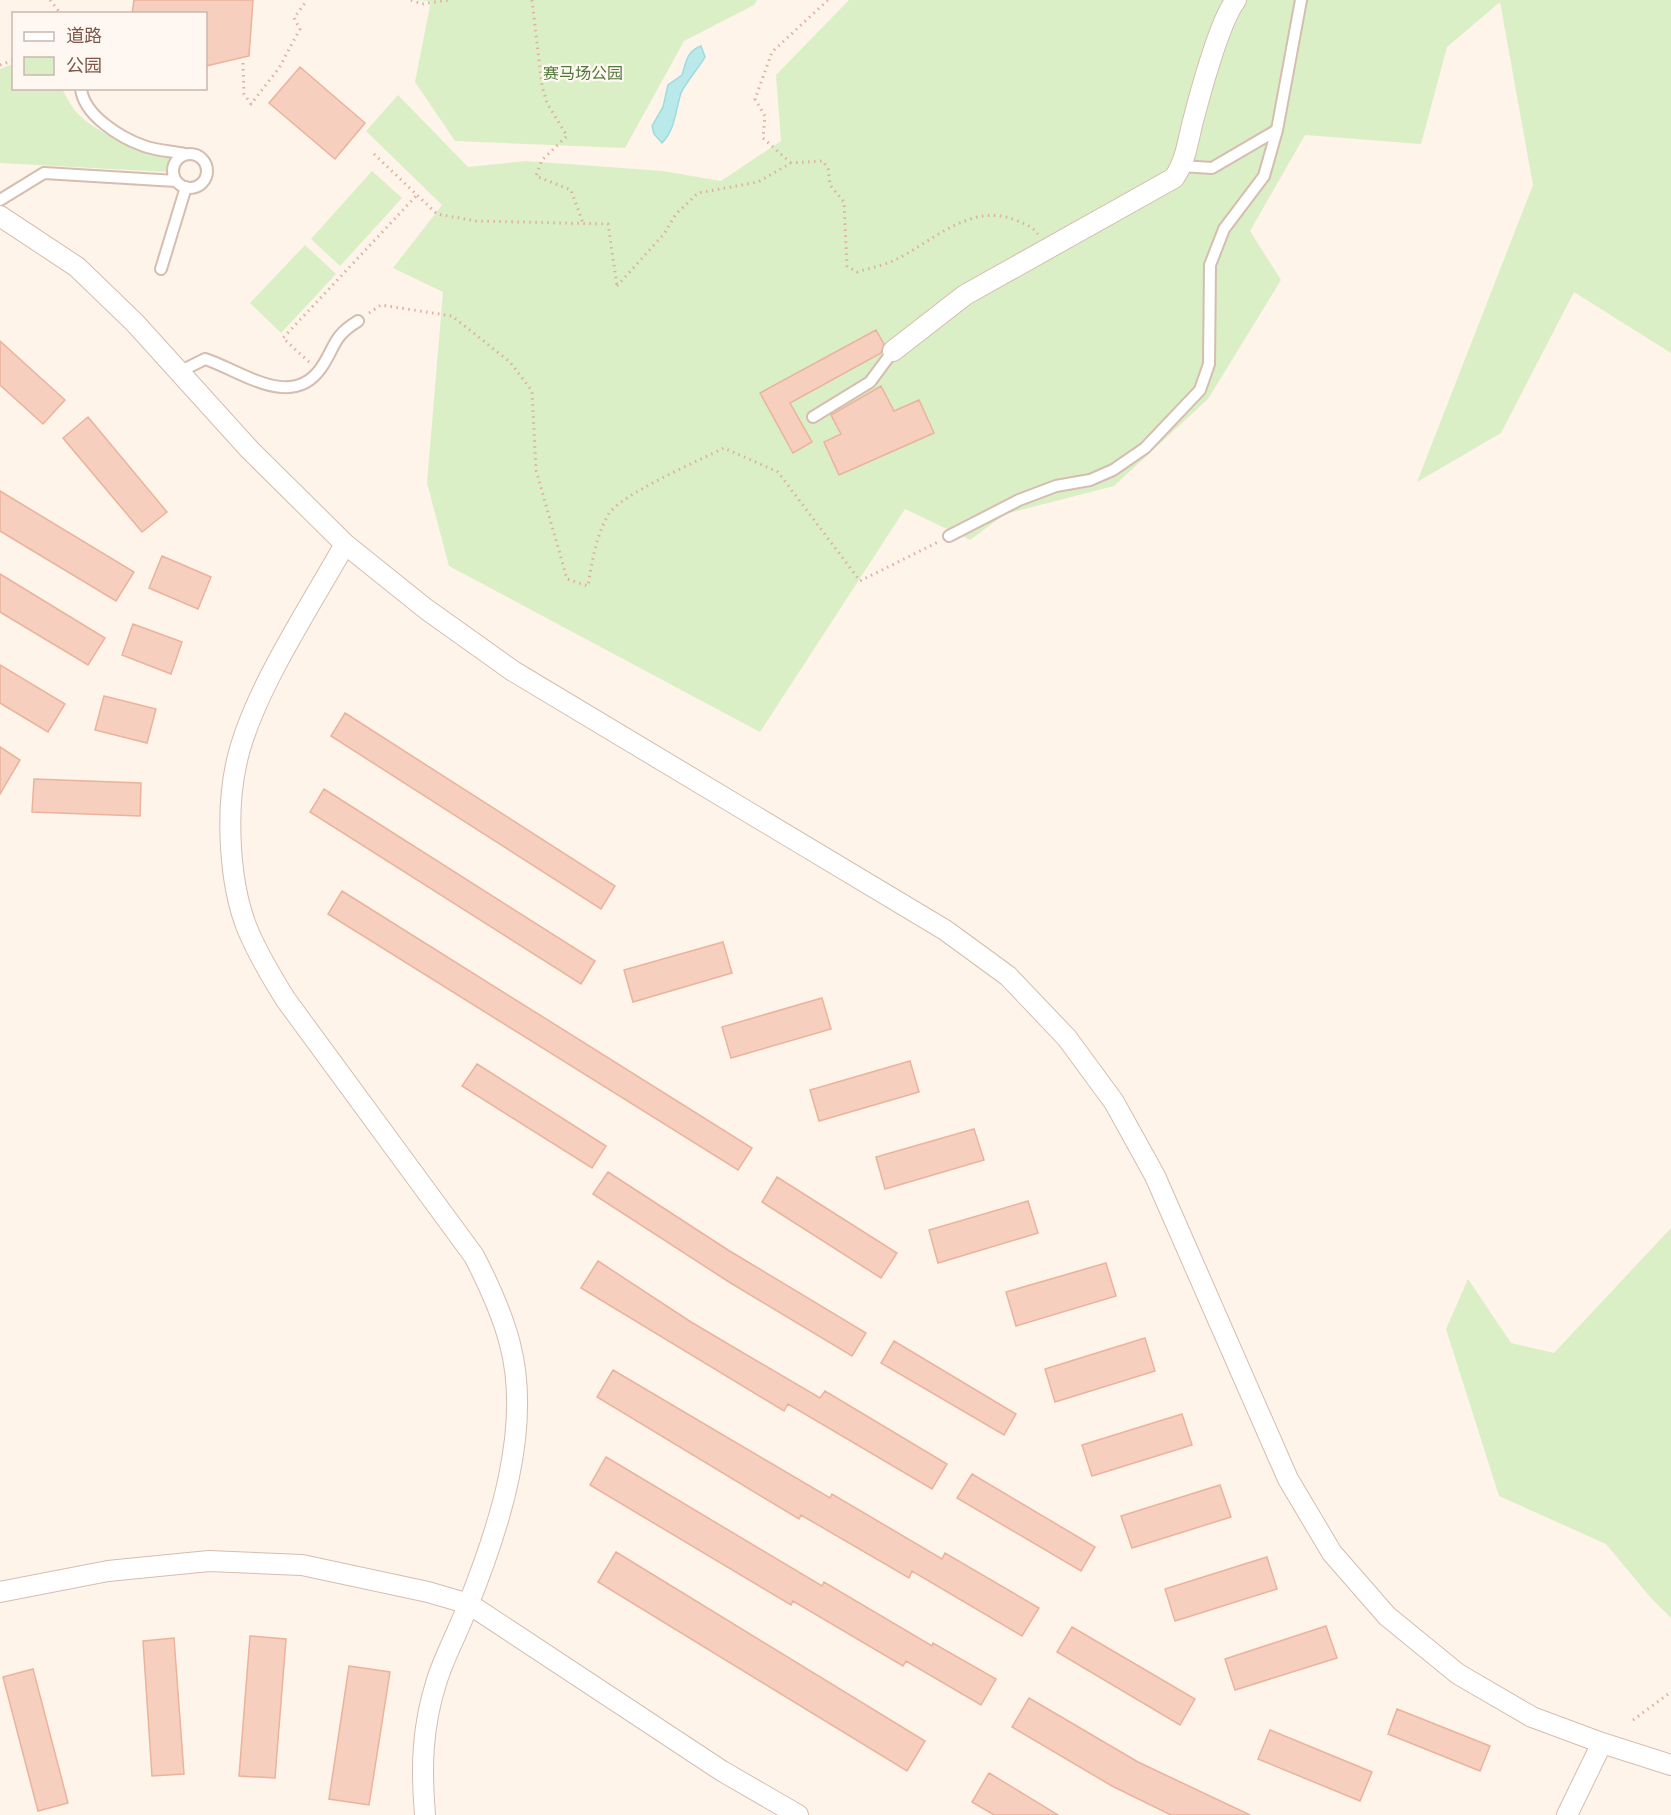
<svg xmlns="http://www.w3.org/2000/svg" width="1671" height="1815" font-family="Helvetica,'Noto Sans SC',sans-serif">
<rect width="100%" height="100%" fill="#fef4e9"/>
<path fill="#daefc5" d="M416,0h341l-3,5 -70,36 -59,107 -170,-7 -40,-59 16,-81z
M849,0h822v353l-97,-61 -73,141 -84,49 116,-297 -33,-183 -53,45 -26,97 -116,-9 -55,96 31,49 -73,119 -94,87 -109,28 -35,26 -65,-31 -145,223 -311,-166 -22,-83 16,-191 -50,-24 49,-63 -76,-74 32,-36 70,72 58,-6 137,10 58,10 60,-40 -5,-66z
M13,64l1,24 48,1c4,7 9,17 15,24 21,22 66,39 95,44l-5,15 -167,-9v-94z
M372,171l30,27 -62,68 -29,-27z
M305,245l31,29 -55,59 -31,-30z
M1671,1228v390l-20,-20 -45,-54 -107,-48 -53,-167 22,-50 43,64 43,10z"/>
<path fill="#bae9eb" stroke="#9fdbde" stroke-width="1.5" d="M701,46l4,11c-6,11 -20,26 -24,36 -6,18 -5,35 -19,50l-8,-9 -2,-8 11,-19 5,-22 14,-10c4,-13 5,-24 19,-29z"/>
<path fill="#f7cfbe" stroke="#ebb29c" stroke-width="1.5" d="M134,0h119l-4,56 -43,10v-52h-74z
M300,67l65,56 -30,36 -66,-56z
M876,330l8,14 -3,9 -91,50 22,39 -19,11 -33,-60z
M0,341l65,59 -22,24 -43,-39z
M881,386l13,25 25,-11 15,33 -95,42 -15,-33 17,-8 -10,-19z
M88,417l79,95 -25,20 -79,-94z
M0,491l134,81 -18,29 -116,-70z
M162,556l49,21 -13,32 -49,-21z
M0,574l105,64 -17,27 -88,-53z
M133,624l49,18 -11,32 -49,-19z
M0,665l65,39 -17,28 -48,-29z
M104,696l52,13 -9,34 -52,-13z
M345,713l270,173 -14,23 -270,-173z
M0,747l20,13 -20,34z
M34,779l107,4 -1,33 -108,-4z
M324,789l271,172 -14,23 -271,-172z
M342,891l410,257 -14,22 -410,-256z
M723,942l9,31 -99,29 -9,-32z
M822,998l9,31 -100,29 -9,-31z
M910,1061l9,31 -100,29 -9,-31z
M477,1064l129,82 -14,22 -130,-82z
M974,1129l10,31 -99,29 -9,-32z
M608,1172l120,78 138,83 -14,23 -123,-74 -136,-88z
M777,1177l120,76 -16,25 -119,-76z
M1028,1201l10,32 -100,30 -9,-33z
M598,1261l93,61 129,76 5,-7 122,73 -15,25 -144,-85 -4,7 -203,-123z
M1106,1263l10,33 -100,30 -10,-34z
M1145,1338l10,33 -100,31 -10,-33z
M894,1341l122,73 -12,21 -123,-72z
M613,1370l217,128 2,-4 110,65 3,-6 94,55 -17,28 -110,-65 -3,7 -108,-63 -2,4 -202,-122z
M1182,1414l10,31 -100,31 -10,-31z
M606,1457l216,129 2,-4 108,64 1,-3 63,36 -15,26 -75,-44 -3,5 -110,-65 -2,4 -201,-120z
M972,1474l123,73 -14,24 -124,-73z
M1220,1485l11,32 -99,31 -11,-32z
M616,1552l309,189 -18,30 -309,-189z
M1267,1557l10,32 -102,32 -10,-32z
M1326,1626l11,32 -102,32 -10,-31z
M1072,1627l123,72 -15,26 -123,-73z
M250,1636l36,3 -11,139 -36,-2z
M174,1638l10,136 -32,2 -9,-135z
M349,1666l41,6 -21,133 -40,-6z
M33,1669l35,134 -30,8 -35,-134z
M1029,1698l109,64 112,53h-79l-59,-29 -100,-59z
M1397,1709l93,37 -10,25 -92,-37z
M1270,1730l102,42 -12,29 -102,-42z
M989,1773l69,42h-64l-22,-13z"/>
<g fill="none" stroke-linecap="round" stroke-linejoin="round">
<defs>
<path id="lane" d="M81,88c2,27 40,50 63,58 14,5 28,5 41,8
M173 171a17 17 0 1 1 34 0a17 17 0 1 1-34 0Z
M1181,166l31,2 65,-38
M0,200l44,-27 132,8
M161,269l25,-82
M179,372l26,-13c35,11 86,52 116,9 15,-22 11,-31 37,-47
M813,417l57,-35 23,-31
M949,536l70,-36 37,-14 34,-6 23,-10 32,-22 55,-58 9,-26 1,-99 14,-36 40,-53 13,-46 24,-130"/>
<path id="street" d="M0,216l77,51 58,56 115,127 95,94 81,65 87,62 432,259 63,46 59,62 47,64 41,74 133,303 44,74 55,63 71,58 74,43 70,26 69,22
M893,351l72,-56 209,-117c12,-17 14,-38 19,-57 7,-27 27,-101 43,-121
M345,544c-35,63 -95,152 -109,221 -10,47 -7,118 11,163 10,25 24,48 39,72l188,256c15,29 28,57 36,88 22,84 -11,184 -42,261 -9,25 -23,50 -31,75 -15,46 -16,88 -12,135
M0,1592l108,-21 101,-10 93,4 126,27 41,12 253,167 76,44
M1567,1815l35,-72"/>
</defs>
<use href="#lane" stroke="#d5bdb0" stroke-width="14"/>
<use href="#street" stroke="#d5bdb0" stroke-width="22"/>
<path stroke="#ddb1a0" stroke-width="3" stroke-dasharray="1.5 4.5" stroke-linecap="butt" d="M50,0l11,14
M411,0l11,4 27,-4
M532,0l10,86 5,17 20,33 -25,24 -6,16 35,14 12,33
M243,63l1,31 7,10 28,-36 21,-39 -6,-11 13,-18
M0,65l14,-5
M374,154l63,60 39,7 132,3 9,62
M791,163l-28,-25 2,-22 -10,-17 17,-47 56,-52
M617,286l47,-52 12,-20 22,-21 60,-11 33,-19 32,-2 5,8 2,16 14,17 3,64 10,6c13,-4 28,-7 40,-13 36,-18 75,-57 118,-39 10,4 17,6 23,14
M369,313l12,-8 71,11 58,46 22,29 4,79 31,109 21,7c4,-25 8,-49 20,-71 11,-20 92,-55 116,-67l54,24 82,109 78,-39
M309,362l-26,-24 134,-143
M1633,1720l38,-28"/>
<use href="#lane" stroke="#fff" stroke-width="10"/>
<use href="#street" stroke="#fff" stroke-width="20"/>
</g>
<g text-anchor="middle" stroke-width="4.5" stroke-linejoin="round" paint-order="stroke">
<g font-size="16" fill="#52773a" stroke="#fff8f2">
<text x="583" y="79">赛马场公园</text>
</g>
</g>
<rect x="12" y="12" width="195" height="78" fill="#fff8f2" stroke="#cbb7ae" stroke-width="1.5"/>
<rect x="24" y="32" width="30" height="9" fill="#ffffff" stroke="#cbb7ae" stroke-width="1.5"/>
<text x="66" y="42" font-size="18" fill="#7d5649">道路</text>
<rect x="24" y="57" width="30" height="18" fill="#daefc5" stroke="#cbb7ae" stroke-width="1.5"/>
<text x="66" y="72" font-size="18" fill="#7d5649">公园</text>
</svg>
